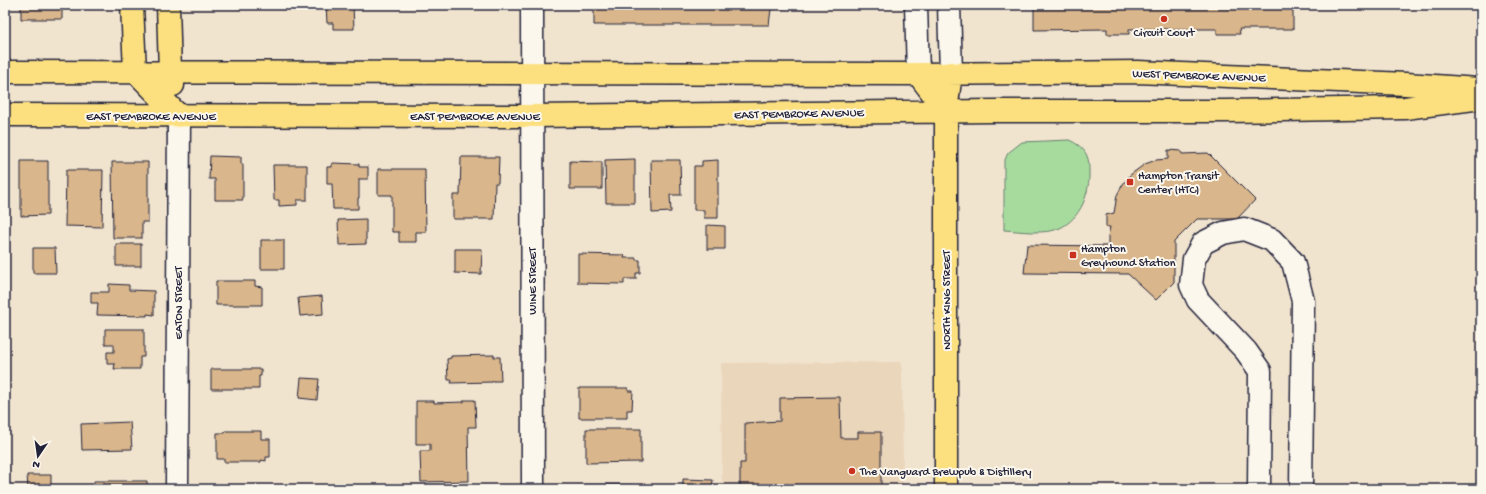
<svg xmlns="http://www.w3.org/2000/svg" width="1486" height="494" font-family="'Gochi Hand',sans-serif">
<rect width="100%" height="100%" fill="#f1e4cf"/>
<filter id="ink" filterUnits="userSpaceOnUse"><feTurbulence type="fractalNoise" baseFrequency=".025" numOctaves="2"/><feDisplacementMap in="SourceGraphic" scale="8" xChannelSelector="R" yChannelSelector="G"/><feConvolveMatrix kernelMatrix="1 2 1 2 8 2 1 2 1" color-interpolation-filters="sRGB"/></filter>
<g filter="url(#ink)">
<path fill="#ead6bb" d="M902,362l1,127h-181l-1,-126z"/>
<path fill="#a7db9e" stroke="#647e6c" d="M1069,140c7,3 15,8 18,16 2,4 2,10 2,15 1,22 -8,47 -29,57 -14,7 -40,3 -56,2v-68l4,-9 14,-11z"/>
<path fill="#d9b68b" stroke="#22223b" d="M21,5h41v14h-41z
M237,5h56v4l-56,-1z
M326,5h27l1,24h-21v-6h-6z
M594,5h203l-12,3 -14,1 -2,16h-175z
M1034,5h264v5h-5v19h-54l1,5h-23v-5h-88v5h-22v-5l-73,1z
M1168,150l13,1 1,3 26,-1 47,47 -18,19h-40l-23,23v40l-18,18 -28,-26 -104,-1 3,-28 81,1v-10l2,-9h-4v-12l8,-2 3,-18 6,-11 7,-9 15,-11 11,-4 12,-1z
M210,156l31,1v7h2v36h-28v-21h-6z
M461,157h38l-1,26h-3l-1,36h-41v-24h7z
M635,159v44h-29l-1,-43z
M651,160h29l1,35h-11l1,17 -19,1z
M718,160v58h-14v-8h-10v-44h8v-5z
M21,161h27v54l-27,1z
M570,161l32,1v27h-32z
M112,162h36v60h-6v16h-29z
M332,163l27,1v3h9v12h-9v19h-1v11h-25l-1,-25h-5v-17h5z
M273,165h34v35h-10v5l-18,1v-6h-5z
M378,169h47l1,63h-10v10h-17v-10h-7v-37h-14z
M66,170h37l-1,57 -37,-1z
M366,219v25l-27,1 -1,-25z
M707,225l18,1v23h-18z
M261,240h23v29h-23z
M116,244h25v22h-25z
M33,248h22l1,25h-23z
M455,249h27l-1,25 -26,-1z
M578,254l47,1 -1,3h12v2h4v13h-4v6h-12v5l-46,-1z
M216,281h39v5l7,1v18h-46z
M109,284l20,1v5l25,1v24l-7,-1v2l-50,-1 1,-12h-7v-11h18z
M322,296l1,18 -23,2 -2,-18z
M105,329h39v28h-4v12h-26l1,-5h-8v-12h7v-8h-9z
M494,355v2h6l1,24h-8v1l-42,1 1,-3h-4l-1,-21 4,-1v-2z
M211,369h50v7h-2v13h-48z
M301,378l18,1 -2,21 -18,-2z
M579,388h49v3h5l-1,19h-5v8h-48z
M840,397l1,41h17v-6h23v57h-141v-26h5v-40l35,-2v-23z
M464,400h11l1,27h-8l1,54 -48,1 -1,-31h10v-7h-14v-43h18v2l30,-1z
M130,422l2,27 -50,1 -1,-26z
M586,429h55v33l-55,1z
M225,431h36v8h9v18h-4v4l-5,-1v2h-37v-3h-7v-26h8z
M27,475h24v14h-23z
M683,479l30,1 -1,9h-29z
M94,481h53v8h-53z
M585,485h46v4h-46z"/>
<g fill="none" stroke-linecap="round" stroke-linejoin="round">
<defs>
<path id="minor" d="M532,5l1,484
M916,5l2,69
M949,5l2,68
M177,489l2,-373
M1259,489l1,-118 -14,-20 -48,-51 -7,-15 3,-26 9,-16 20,-10 21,-4 28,11 21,22 10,39 -2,188"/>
<path id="major" d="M132,5l3,66 44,45
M168,5l2,67 3,13
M5,72l913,2 220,-2 268,12 72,5
M918,74l28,37
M5,115l527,1 462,-5h231l180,-3 76,-10
M946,489v-378l5,-38"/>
</defs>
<use href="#minor" stroke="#22223b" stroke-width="25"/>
<use href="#major" stroke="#22223b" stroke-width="25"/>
<use href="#minor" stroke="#fbf7ec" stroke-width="22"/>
<use href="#major" stroke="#fce080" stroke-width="22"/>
</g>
</g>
<g fill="#c8321e" stroke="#fbf7ec" stroke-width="1.5">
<circle cx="1164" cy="19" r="4"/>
<rect x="1126" y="178" width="8" height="8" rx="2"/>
<rect x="1069" y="251" width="8" height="8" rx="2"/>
<circle cx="852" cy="471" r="4"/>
</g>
<g text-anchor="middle" stroke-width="4" stroke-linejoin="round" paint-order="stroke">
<g font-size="12" fill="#22223b" stroke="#fbf7ec" text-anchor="start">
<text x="1164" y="36" text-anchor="middle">Circuit Court</text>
<text x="1138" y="179">Hampton Transit<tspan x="1138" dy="14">Center (HTC)</tspan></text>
<text x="1081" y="252">Hampton<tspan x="1081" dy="14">Greyhound Station</tspan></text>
<text x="860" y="475">The Vanguard Brewpub &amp; Distillery</text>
</g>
<g font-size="12" fill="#22223b" stroke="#fbf7ec">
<text transform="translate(1199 75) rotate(2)" y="4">WEST PEMBROKE AVENUE</text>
<text transform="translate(799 113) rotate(-1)" y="4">EAST PEMBROKE AVENUE</text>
<text x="151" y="120">EAST PEMBROKE AVENUE</text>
<text x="475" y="120">EAST PEMBROKE AVENUE</text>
<text transform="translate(532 281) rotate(-90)" y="4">WINE STREET</text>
<text transform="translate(946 300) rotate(-90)" y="4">NORTH KING STREET</text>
<text transform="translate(178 303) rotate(-90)" y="4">EATON STREET</text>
</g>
</g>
<rect width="1486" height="494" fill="none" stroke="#fbf7ec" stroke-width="20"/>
<rect x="10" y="10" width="1466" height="474" fill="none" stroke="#22223b" stroke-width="1.5" filter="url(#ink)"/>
<g transform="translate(38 456) rotate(193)" stroke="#fbf7ec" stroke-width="3" paint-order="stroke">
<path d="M0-3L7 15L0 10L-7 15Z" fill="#22223b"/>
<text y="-6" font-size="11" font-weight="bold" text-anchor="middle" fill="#22223b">N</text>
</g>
</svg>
